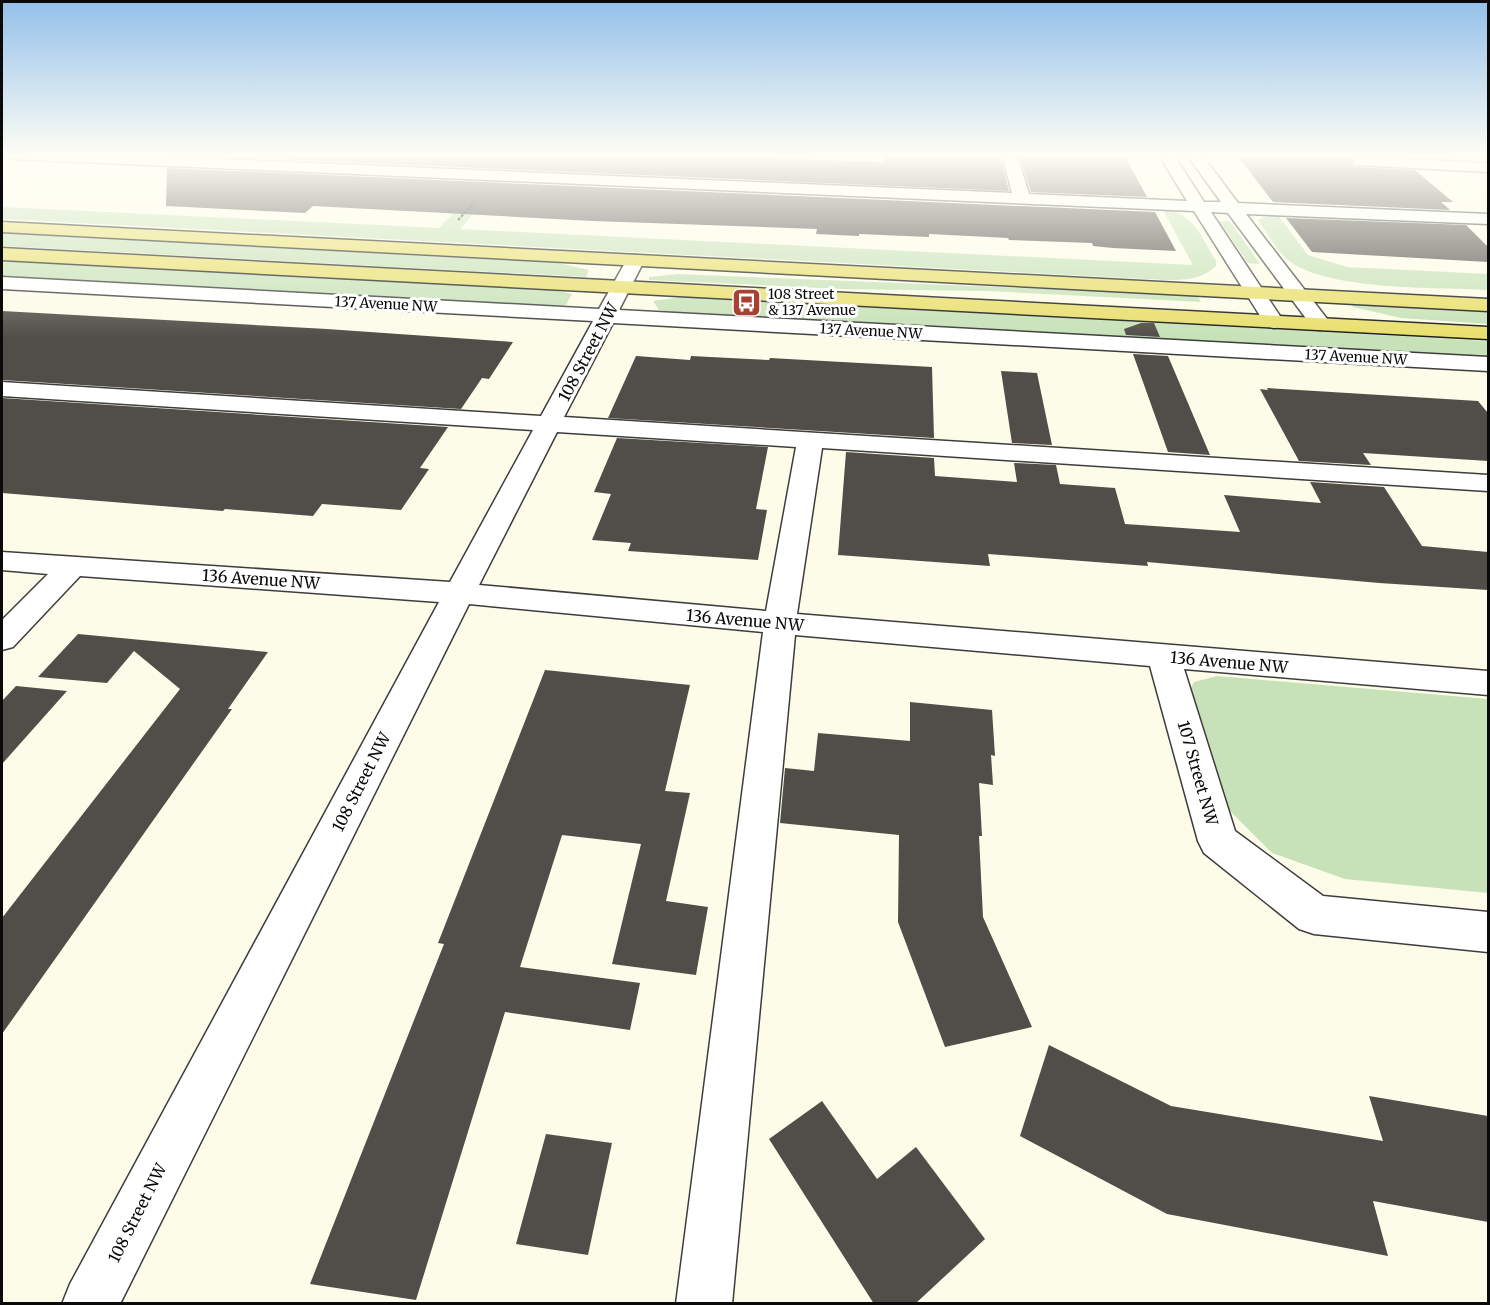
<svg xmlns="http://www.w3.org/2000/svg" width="1490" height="1305" font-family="Merriweather,serif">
<rect width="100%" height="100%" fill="#fdfce9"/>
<path fill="#c7e2b8" d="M486,181h16l-42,48 733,36 -30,-55c31,2 38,27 53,51v5c-15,14 -31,14 -50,14l-1164,-61v-12l437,21z
M1270,215h8l30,40 39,12 141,7v16c-51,-3 -158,1 -199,-29 -12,-10 -22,-28 -31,-41z
M1219,221h11l30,43 -12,-1z
M2,233l556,30 31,7 -3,7 -584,-31z
M2,261l553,29 17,4 -6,11 -16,1 -548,-29z
M678,274l519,21 4,7 -213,-11 -145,-2 -194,-9v-3z
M682,297l806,44v16l-811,-44 -18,-3 -6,-9z
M1357,303l131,7v14l-87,-6 -48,-11 -1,-2z
M1217,676l271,23v194l-143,-14 -73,-26 -52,-52 -32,-107 6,-12z"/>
<path fill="#514d48" d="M184,155h490l210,7v-7h116l9,36z
M1019,155h105l23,42 -116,-5z
M1237,155h122l-8,5 3,7 61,3 38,32h-12l9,8 -177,-8z
M167,168l988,44 21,39 -63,-3 -20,-2 -1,-3 -83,-3 -1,-2 -79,-4v3l-70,-3v2l-43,-2 1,-5 -224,-8 -280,-15 -8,7 -139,-7z
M1286,218l180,7 22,22v15l-176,-10z
M2,311l325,18 186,13 -24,37 -7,-1 -21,31 -459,-29z
M1141,323h13l6,14 -34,-2 -2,-6z
M1133,354l35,2 42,99 -42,-3z
M636,356l54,4 1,-4 78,4 1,-2 162,9 2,71 -326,-20z
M1001,371l36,2 15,72 -40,-2z
M1267,388l211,13 10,12v48l-125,-8 8,12 -72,-4 -39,-72 8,1z
M2,398l446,29 -28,41 9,1 -28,41 -79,-6 -9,12 -88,-7 -2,2 -221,-18z
M617,438l151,9 -12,62 11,1 -9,50 -130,-9 3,-8 -39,-3 19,-46 -17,-2z
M846,452l88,6 1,18 82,6 -3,-19 42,2 4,19 55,4 10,36 115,8 -16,-37 97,8 -11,-21 74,5 38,59 66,6v38l-109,-7 -232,-21 1,4 -160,-12 2,12 -152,-11z
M78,634l190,18 -40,57h4l-230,325v-116l178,-229 -46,-38 -27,32 -69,-6z
M545,670l145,15 -25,106 25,2 -24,108 42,6 -12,68 -84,-11 29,-120 -79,-9 -42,132 120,16 -10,47 -125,-18 -89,288 -106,-16 134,-340 -6,-1z
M16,686l51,5 -65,73v-63z
M910,702l82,8 3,46 -4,-1 2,30 -14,-2 3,53h-3l4,81 49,110 -87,20 -47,-125 1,-87 -119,-12 5,-55 29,3 4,-38 92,8z
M1049,1045l122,61 212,35 -14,-45 119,20v106l-115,-21 15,55 -221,-42 -147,-78z
M822,1101l55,78 39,-32 69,92 -70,65h-41l-105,-165z
M546,1134l66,9 -24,112 -72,-11z"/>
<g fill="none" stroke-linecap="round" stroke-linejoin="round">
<defs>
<path id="minor" d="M6,155h118l888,38 -10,-38h15l12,39 158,7 -28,-46h15l30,47h17l-34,-47h15l36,48 250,11v10l-242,-10 85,110 -4,4 -7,2 -7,-2 -85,-115 -17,-1 73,110 -3,4 -7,2 -7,-2 -3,-4 -70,-111 -1181,-52z
M1361,157l127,6v9l-132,-7 -3,-3 3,-3z
M635,255l7,2 2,4 -25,49 869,47v14l-875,-48 -49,94 924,58v16l-666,-43 -25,166 691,57v24l-304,-26 51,162 88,65 165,16v40l-174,-18 -15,-5 -95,-76 -6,-12 -48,-175 -355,-31 -63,669h-56l87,-672 -294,-28 -349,700h-58l8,-20 369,-682 -359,-26 -67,71 -11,3v-30l46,-46 -46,-4v-18l448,30 83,-152 -531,-34v-14l539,34 52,-95 -591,-32v-12l597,32 27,-48 2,-4zM557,432l239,15 -30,164 -287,-26z"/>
<path id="major" d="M2,222l1486,77v12l-1486,-79z
M2,248l1486,79v12l-1486,-79z"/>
</defs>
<use href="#minor" stroke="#3d3d3d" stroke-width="3"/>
<use href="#major" stroke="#1b1b1b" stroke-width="3"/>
<path stroke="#2c2c2c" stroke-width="2" stroke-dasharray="3 1.5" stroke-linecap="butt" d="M458,220l16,-17"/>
<use href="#minor" fill="#fff" fill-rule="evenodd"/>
<use href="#major" fill="#e9df6d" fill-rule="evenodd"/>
</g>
<linearGradient id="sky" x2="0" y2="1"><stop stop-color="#93bfea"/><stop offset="0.46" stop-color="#fefef5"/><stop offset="1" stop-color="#fefef5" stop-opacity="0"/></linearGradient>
<rect width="1490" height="338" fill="url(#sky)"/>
<defs>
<symbol id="bus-square" viewBox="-11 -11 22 22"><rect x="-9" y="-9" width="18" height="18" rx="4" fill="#a94133" stroke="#fff"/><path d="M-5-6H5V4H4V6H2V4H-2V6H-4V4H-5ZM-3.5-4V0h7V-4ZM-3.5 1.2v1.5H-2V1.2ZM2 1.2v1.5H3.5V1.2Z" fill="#fff"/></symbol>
</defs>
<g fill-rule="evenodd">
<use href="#bus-square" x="730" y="286" width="33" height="33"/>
</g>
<g text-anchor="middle" stroke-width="6" stroke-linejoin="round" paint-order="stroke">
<g font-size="14" fill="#0a0a0a" stroke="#fff" text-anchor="start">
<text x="768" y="299">108 Street<tspan x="768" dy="16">&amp; 137 Avenue</tspan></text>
</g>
<g font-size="14" fill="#0a0a0a" stroke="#fff">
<text transform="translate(386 304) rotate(3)" y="5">137 Avenue NW</text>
<text transform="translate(871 331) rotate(3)" y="5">137 Avenue NW</text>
<text transform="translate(1356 357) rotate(3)" y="5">137 Avenue NW</text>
</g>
<g font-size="16" fill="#0a0a0a" stroke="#fff">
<text transform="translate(588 352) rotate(-62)" y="6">108 Street NW</text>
<text transform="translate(261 579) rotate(4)" y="6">136 Avenue NW</text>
<text transform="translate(745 620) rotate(5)" y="6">136 Avenue NW</text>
<text transform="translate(1229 662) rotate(5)" y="6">136 Avenue NW</text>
<text transform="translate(1198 773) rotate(74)" y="6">107 Street NW</text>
<text transform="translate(361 782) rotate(-63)" y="6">108 Street NW</text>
<text transform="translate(137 1213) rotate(-63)" y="6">108 Street NW</text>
</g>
</g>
<rect width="1490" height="1305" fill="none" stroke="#0a0a0a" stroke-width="6"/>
</svg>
